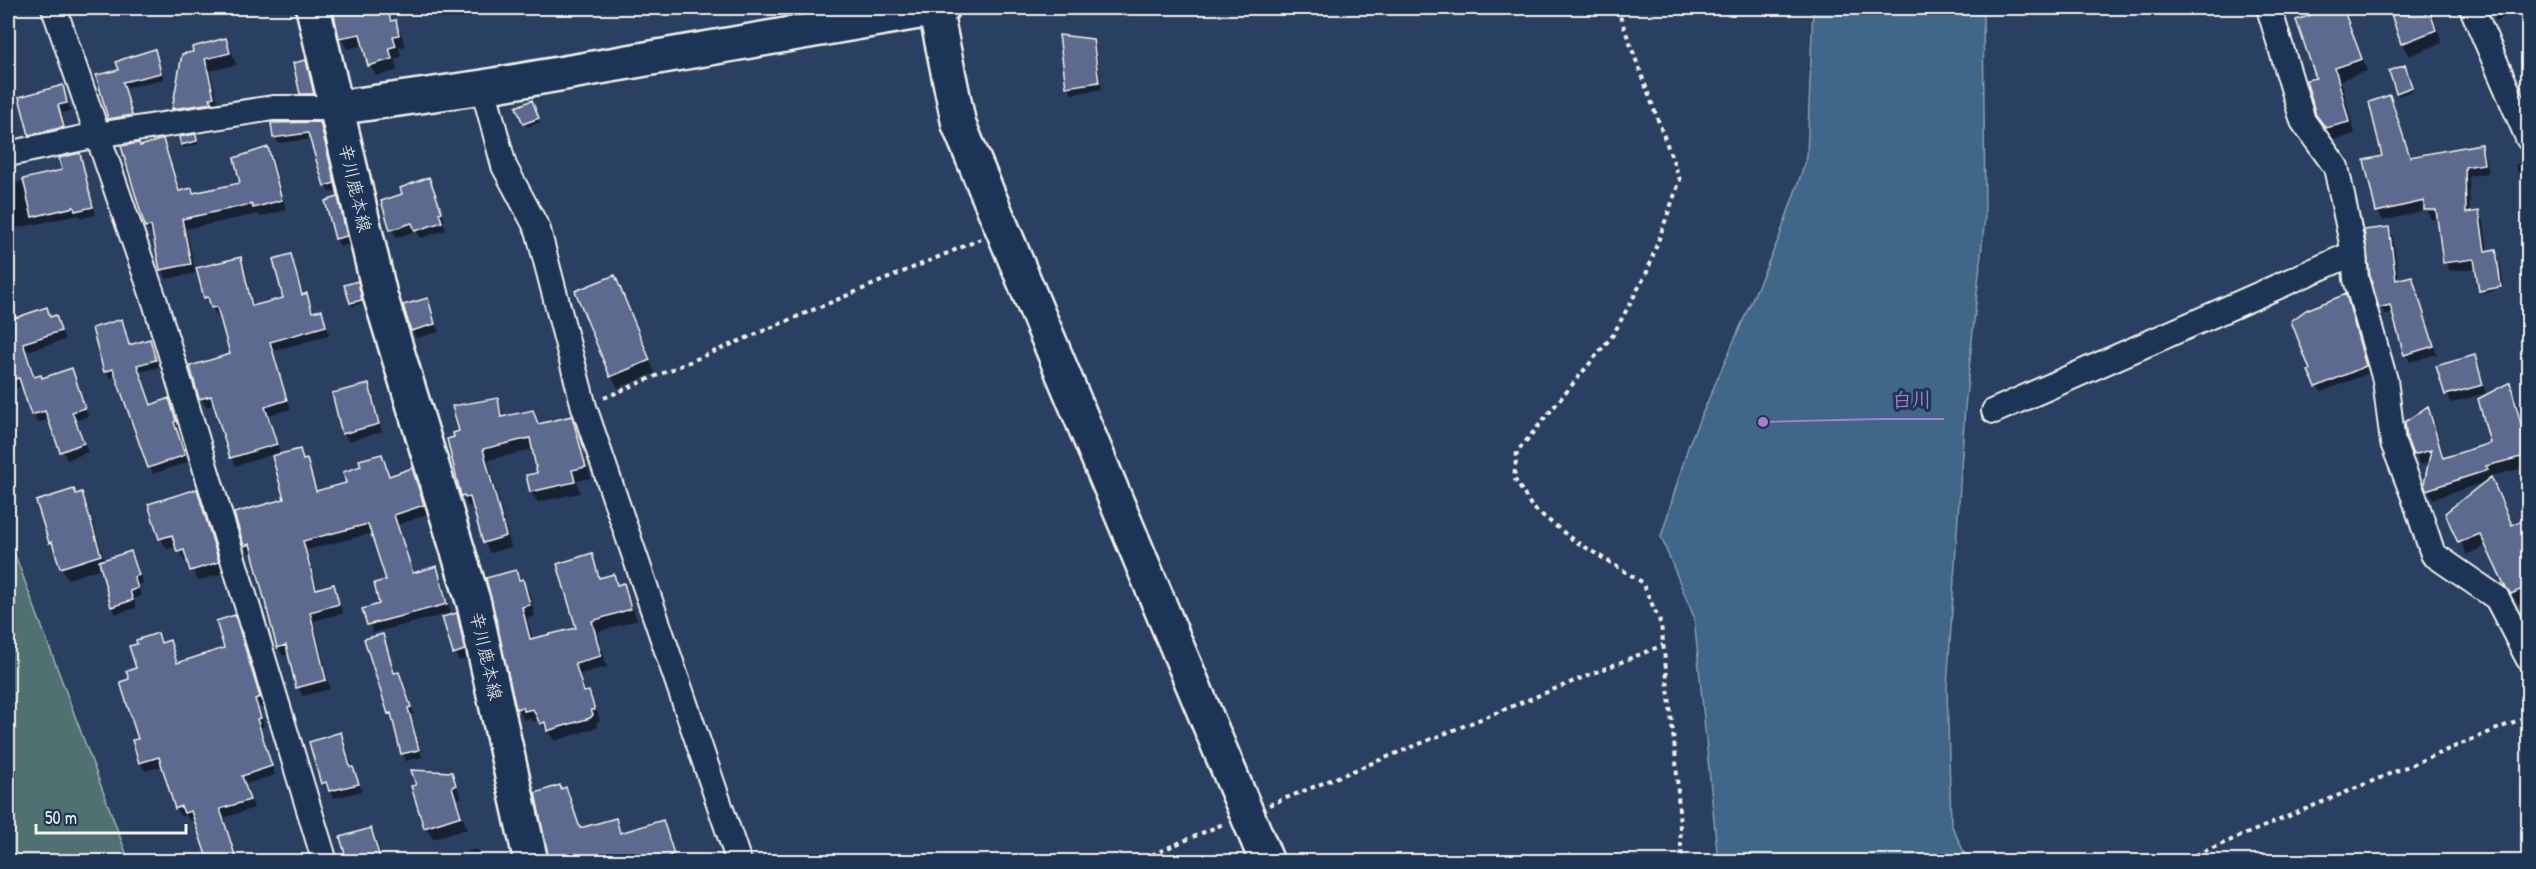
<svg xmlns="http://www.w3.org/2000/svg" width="2536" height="869" font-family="'Patrick Hand','Klee One',sans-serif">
<rect width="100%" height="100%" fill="#2a4062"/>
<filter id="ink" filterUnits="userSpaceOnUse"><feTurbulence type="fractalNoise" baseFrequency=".0167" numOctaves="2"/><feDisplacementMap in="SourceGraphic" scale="12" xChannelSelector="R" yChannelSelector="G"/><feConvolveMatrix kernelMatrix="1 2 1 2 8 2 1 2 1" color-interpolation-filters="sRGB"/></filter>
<g filter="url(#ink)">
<path fill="#507171" stroke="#a2b1ac" stroke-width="1.5" d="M8,536l121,325h-121z"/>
<path fill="#416688" stroke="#899eae" stroke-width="1.5" d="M1813,8h170l2,208 -20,191 -18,282 4,135 17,37h-250l-24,-244 -33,-80 28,-93 90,-206 28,-81z"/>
<path fill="#0007" d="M349,8h41l3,14 8,11 4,13 -6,1 2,10 -6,2 2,12 -21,5 -6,-11 -6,-20 -17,4 -6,-11 -7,-27z
M2337,8h5l6,10 19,53 -26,9 14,54 -21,6 -17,-26 1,-35 -20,-58z
M2390,8h41l11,35 -33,13 -7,-12z
M2488,8h33l-25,13z
M225,40l7,12 4,13 -26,6 10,38 -40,11 -7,-11 10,-53z
M1092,40l4,8 6,41 -30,5 -4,-8z
M154,51l10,28 -39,9 9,34 -21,3 -4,-7 12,-47z
M305,62l5,8 7,31h-11l-5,-8z
M2405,66l8,24 -14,6 -8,-24z
M62,87l9,24 -9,2 6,22 -33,7 -4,-8z
M2389,97l5,9 17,52 69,-12 5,9 3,18 -19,3 1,38 9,-1 5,9 4,30 7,-1 5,9 4,27 -20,7 -5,-9 -2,-17 -27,3 -5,-9 -6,-43h-8l-5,-9 -43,11 -5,-9z
M8,99l6,21 -6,2z
M533,105l7,17 -13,5 -9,-19z
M320,124l3,6 14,60 -8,2 -17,-53 -34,4 -3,-6z
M197,139l1,5 -14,4 -2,-3z
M162,141l6,10 13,41 11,-2 2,4 48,-10 25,-36 6,10 13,52 -26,7 -2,-3 -72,15 10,44 -29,6 -6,-10 -6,-33 -2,1 -6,-10 -24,-80h17z
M79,155l4,8 13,52 -15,3 -2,-3 -71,15v-45l56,-14z
M2528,160v39l-13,-34z
M428,179l17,41 -2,1 3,9 -25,8 -5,-7 -20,7 -14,-36 22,-7z
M337,199l5,8 8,37 -10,3 -4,-8 -10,-37z
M2389,229l4,8 6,44 12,-3 4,8 22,68 -27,8 -5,-8 -11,-41 -9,2 -4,-8z
M290,256l5,9 9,31 2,-1 5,9 2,9 8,-2 9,24 -57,16 18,58 -22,6 11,37 -44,14 -5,-9 -16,-53 -9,3 -5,-9 31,-43 -11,-40 -4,1 -12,-18 36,-40 4,9 9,40 31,-8z
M614,277l41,96 -37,15 -7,-12z
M359,286l4,17 -10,3 -2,-3z
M2345,296l24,77 -48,19 -11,-20z
M427,300l12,32 -23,6 -4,-8z
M46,309l6,9 4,-1 9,23 -38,11 9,27 6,1 30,-9 16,46 -12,5 12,31 -21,8 -17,-41 -13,4 -14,-37 -15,5v-69z
M121,321l9,25 20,-5 3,6 6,20 -19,5 12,34 17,-6 4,7 6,21 -3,1 12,33 -35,12 -36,-98 -7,2 -4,-7 -12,-42z
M2474,357l12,36 -35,10 -13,-36z
M2510,384l5,10 13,51v22l-37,9 22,50 15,9v66l-9,4 -14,-20 -18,-40 -20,10 -20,-41 41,-33 -55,18 -5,-10 2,-27 -10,3 -12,-26 19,-31 6,9 12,42 46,-15z
M368,386l5,7 9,39 -34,9 -4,-8z
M497,399l8,19 27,-6 7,13 32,-7 6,10 14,50 -14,3 3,12 -42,9 -7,-10 -3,-15 11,-3 -5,-25 -46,11 23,87 -21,6 -6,-11 -10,-34 -6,-2 -6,-11 -7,-57z
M299,451l12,18 7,23 30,-8 14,-17 19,-12 9,22 21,-7 17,44 -30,11 16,49 22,-6 5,9 10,36 -78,20 -9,-23 17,-5 7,-24 -15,-48 -66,17 11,40 15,-4 10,27 -29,8 16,68 -27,7 -5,-9 -9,-33 -6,2 -5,-9 -24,-94 -4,1 -5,-9 41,-44z
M196,491l6,10 22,72 -26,8 -10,-21 -3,2 -8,-16 -10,3 -6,-10 -11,-34z
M81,494l7,11 17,56 26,-9 4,8 8,23 -5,2 3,11 -7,3 2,9 -20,6 -4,-8 -10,-38 -34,11 -7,-12 15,-72z
M591,555l10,24 12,-3 6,10 4,-1 6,11 8,24 -40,12 10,35 -27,7 6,19 2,-1 7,12 5,17 -4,1 2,5 -43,14 -17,-21 -6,2 -2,-4 -6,2 -6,-11 -31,-130 28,-7 8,9 6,11 6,24 -8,2 6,22 44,-11z
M456,615l5,7 7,36 -9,3 -4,-8z
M234,617l5,8 25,81 -5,1 5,19 -3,1 14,48 -29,9 8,24 -30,10 14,44h-37l-1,-5 7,-2 -11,-35 -6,1 -4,-6 -5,2 -5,-9 -13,-42 -18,5 -5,-8v-23l-9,-60 26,-45 5,8 7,-2 10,23 47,-15z
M382,635l14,40 3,-1 4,7 11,33 -3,1 11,42 -16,4 -17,-48z
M340,734l22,57 -28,7 -11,-15z
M451,773l11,25 -5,1 10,30 -34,10 -7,-12z
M565,789l16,40 34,-9 7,14 40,-12 16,40h-128l11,-71z
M370,829l7,12 6,21h-34l-7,-24z
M476,849l7,13h-34l-1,-4z"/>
<path fill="#5c6b8f" stroke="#f4f1e8" stroke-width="1.5" d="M342,8h45l4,13 5,-1 3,15 -6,1 3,10 -7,2 3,11 -24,7 -8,-32 -21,4 -6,-28z
M2332,8h11l19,51 -27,9 14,54 -23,6 -10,-13 -10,-35 10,-2 -20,-58z
M2389,8h40l7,22 -35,14z
M1059,35l34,4 6,43 -33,5z
M226,38l4,15 -25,6 9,38 -4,1 2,5 -40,6 10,-55 11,-2 -1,-5z
M155,49l6,24 -38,9 9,33 -24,4 -12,-44 23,-5 -3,-8 7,-3z
M306,60l8,34h-14l-7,-31z
M2405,65l7,22 -16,6 -7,-22z
M63,85l4,18 -9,2 6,22 -35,8 -10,-38z
M2390,95l20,62 71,-13 3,20 -19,3 1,46 13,-2 6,40 11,-2 5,38 -22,4 -5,-32 -31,4 -7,-53h-12v-9l-48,11 -12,-52 18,-4 -13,-54z
M532,100l7,18 -16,6 -7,-17z
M320,122l15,61 -11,3 -16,-53 -35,5 -2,-15z
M196,134l1,7 -16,4 -2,-8z
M163,139l16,52 13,-3 1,5 47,-10 -6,-25 34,-11 14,53 -29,8 -1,-4 -70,15 9,45 -31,6 -9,-44 -6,1 -24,-81 18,-3 1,3z
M80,153l13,54 -18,4 -1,-4 -42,10 -9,-38 39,-9 -3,-12z
M429,177l13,35 -3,1 3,9 -27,9 -3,-8 -22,7 -9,-29 21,-7 -2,-6z
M338,197l9,39 -12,3 -10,-38z
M2389,227l7,53 16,-4 22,70 -30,9 -14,-50 -11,3 -9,-32 -6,-46z
M291,254l11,41 5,-2 5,19 10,-2 4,16 -56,16 17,58 -22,7 12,37 -47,14 -19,-62 -12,3 -9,-33 40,-12 -13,-47 -6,1 -3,-11 -4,1 -8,-30 45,-11 11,49 31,-8 -10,-39z
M615,275l35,85 -40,17 -35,-86z
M358,281l4,19 -12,3 -6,-18z
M2346,294l20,72 -50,21 -8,-16 2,-1 -19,-49 15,-11z
M428,298l7,26 -24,7 -8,-26z
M11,305l4,13 32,-11 3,10 6,-2 5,16 -38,12 11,34 7,-2 1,3 30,-10 13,40 -13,4 12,31 -24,9 -15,-41 -14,4 -12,-37 -11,3v-75z
M122,319l7,26 21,-6 6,21 -19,5 14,40 18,-7 7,23 -2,1 11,33 -37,13 -35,-99 -9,3 -12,-44z
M2475,355l8,30 -38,10 -9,-29z
M2510,382l19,73 -43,11 2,4 -62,20 -2,-6 7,-34 -18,5 -6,-16 -2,-17 23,-16 15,52 47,-15 -12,-44z
M369,384l10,40 -37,10 -10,-41z
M498,398l3,19 32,-7 5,14 34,-8 14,51 -14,3 3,12 -45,10 -4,-17 11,-2 -7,-35 -47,11 23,87 -23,7 -13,-46 -5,1 -1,-3 -3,1 -14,-57 7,-2 -1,-4 6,-2 -7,-25z
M300,449l3,11 4,-1 9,32 30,-8 -3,-11 18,-6 -2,-6 23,-6 7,22 23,-8 12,37 -30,10 19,58 24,-7 10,38 -80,21 -5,-16 17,-5 -5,-21 12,-3 -18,-56 -65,17 13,48 18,-5 5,20 -29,8 16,68 -30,8 -10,-43 -9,3 -27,-104 -6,2 -10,-33 50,-14 -12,-43z
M2491,477l21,48 10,-5 7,15v51l-18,8 -7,-9 -24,-51 -22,9 -13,-30z
M74,489l2,5 6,-2 19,63 -41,13 -8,-26 -3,1 -13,-42z
M197,489l22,73 -29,9 -6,-21 -7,2 -5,-17 -13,4 -11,-35z
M131,551l8,24 -5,2 4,11 -8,3 3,9 -22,7 -12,-46z
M592,553l7,25 15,-4 3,11 7,-2 7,26 -39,12 9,35 -26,7 9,29 5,-1 6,19h-4l2,5 -3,3 -43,13 -2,-9 -5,2 -7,-15 -9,2 -1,-4 -7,2 -30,-131 30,-8 3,10 4,-1 7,26 -8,2 8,32 46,-11 -19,-64z
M457,613l8,37 -12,4 -11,-37z
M235,615l25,82 -5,2 6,19 -4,1 15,47 -30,10 8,24 -30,9 17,52h-29l-17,-50 -7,2 -3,-7 -6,3 -16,-52 -20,6 -7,-23 6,-1 -18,-57 9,-3 -3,-8 10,-3 -7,-22 8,-2 -1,-4 22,-7 3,10 9,-3 7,23 47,-15 -8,-27z
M383,634l11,39 5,-1 12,35 -3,1 11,42 -18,4 -10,-41 -3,1 -24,-75z
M341,732l9,35h3l6,17 -30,7 -3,-9 -5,2 -12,-42z
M411,770l41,2 4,13 -4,2 9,29 -37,12 -13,-42 5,-1z
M560,785l1,4 5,-2 14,41 36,-10 4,15 43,-13 11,34 -4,1 2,6h-123l-14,-68z
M371,828l10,33h-34l-7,-24z"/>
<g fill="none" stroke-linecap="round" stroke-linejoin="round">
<defs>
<path id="street" d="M54,8l101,294 170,560
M2269,8l34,113 33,46 18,86 2,26 29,101 8,63 21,54 19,57 64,44 31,60
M2472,8l56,130
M483,87l21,79 34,64 46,177 155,455
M8,154l89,-19 176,-27h63
M1994,411l360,-158"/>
<path id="secondary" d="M313,8l67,287 94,309 57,258
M935,8l24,117 308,737
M336,108l147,-21 459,-79"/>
</defs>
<use href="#street" stroke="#f4f1e8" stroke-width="28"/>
<use href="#secondary" stroke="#f4f1e8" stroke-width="38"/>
<path stroke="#f4f1e8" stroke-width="4" stroke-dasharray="4.5 4.5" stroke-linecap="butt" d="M1617,8l63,172 -33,92 -34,63 -96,117 -3,26 18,29 40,32 70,43 19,42 15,136 6,102
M604,398l377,-159
M1269,805l394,-160
M1135,862l88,-38
M2179,862l349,-146"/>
<use href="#street" stroke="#1d3557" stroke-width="24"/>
<use href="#secondary" stroke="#1d3557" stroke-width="33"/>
</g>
</g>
<g text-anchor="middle" stroke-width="6" stroke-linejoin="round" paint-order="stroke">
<g font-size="18" fill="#f4f1e8" stroke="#1d3557">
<text transform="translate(355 188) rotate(77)" y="6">辛川鹿本線</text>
<text transform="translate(486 656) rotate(77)" y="6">辛川鹿本線</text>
</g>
</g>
<path fill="none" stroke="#ab7bcf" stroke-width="2" d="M1763 422L1880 419H1944"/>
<circle fill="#ab7bcf" stroke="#1d3557" stroke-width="2" cx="1763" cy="422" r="6"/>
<g font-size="20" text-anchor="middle" font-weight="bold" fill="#ab7bcf" stroke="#1d3557" stroke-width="6" stroke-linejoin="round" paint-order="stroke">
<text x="1912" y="407">白川</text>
</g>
<rect width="2536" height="869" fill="none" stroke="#1d3557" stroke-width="30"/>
<rect x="15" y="15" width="2506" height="839" fill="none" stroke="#f4f1e8" stroke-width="2" filter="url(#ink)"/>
<path d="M36 824v9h150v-9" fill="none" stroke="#f4f1e8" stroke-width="3"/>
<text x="45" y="824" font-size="18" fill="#f4f1e8" stroke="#1d3557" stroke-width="4.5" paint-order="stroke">50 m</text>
</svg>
